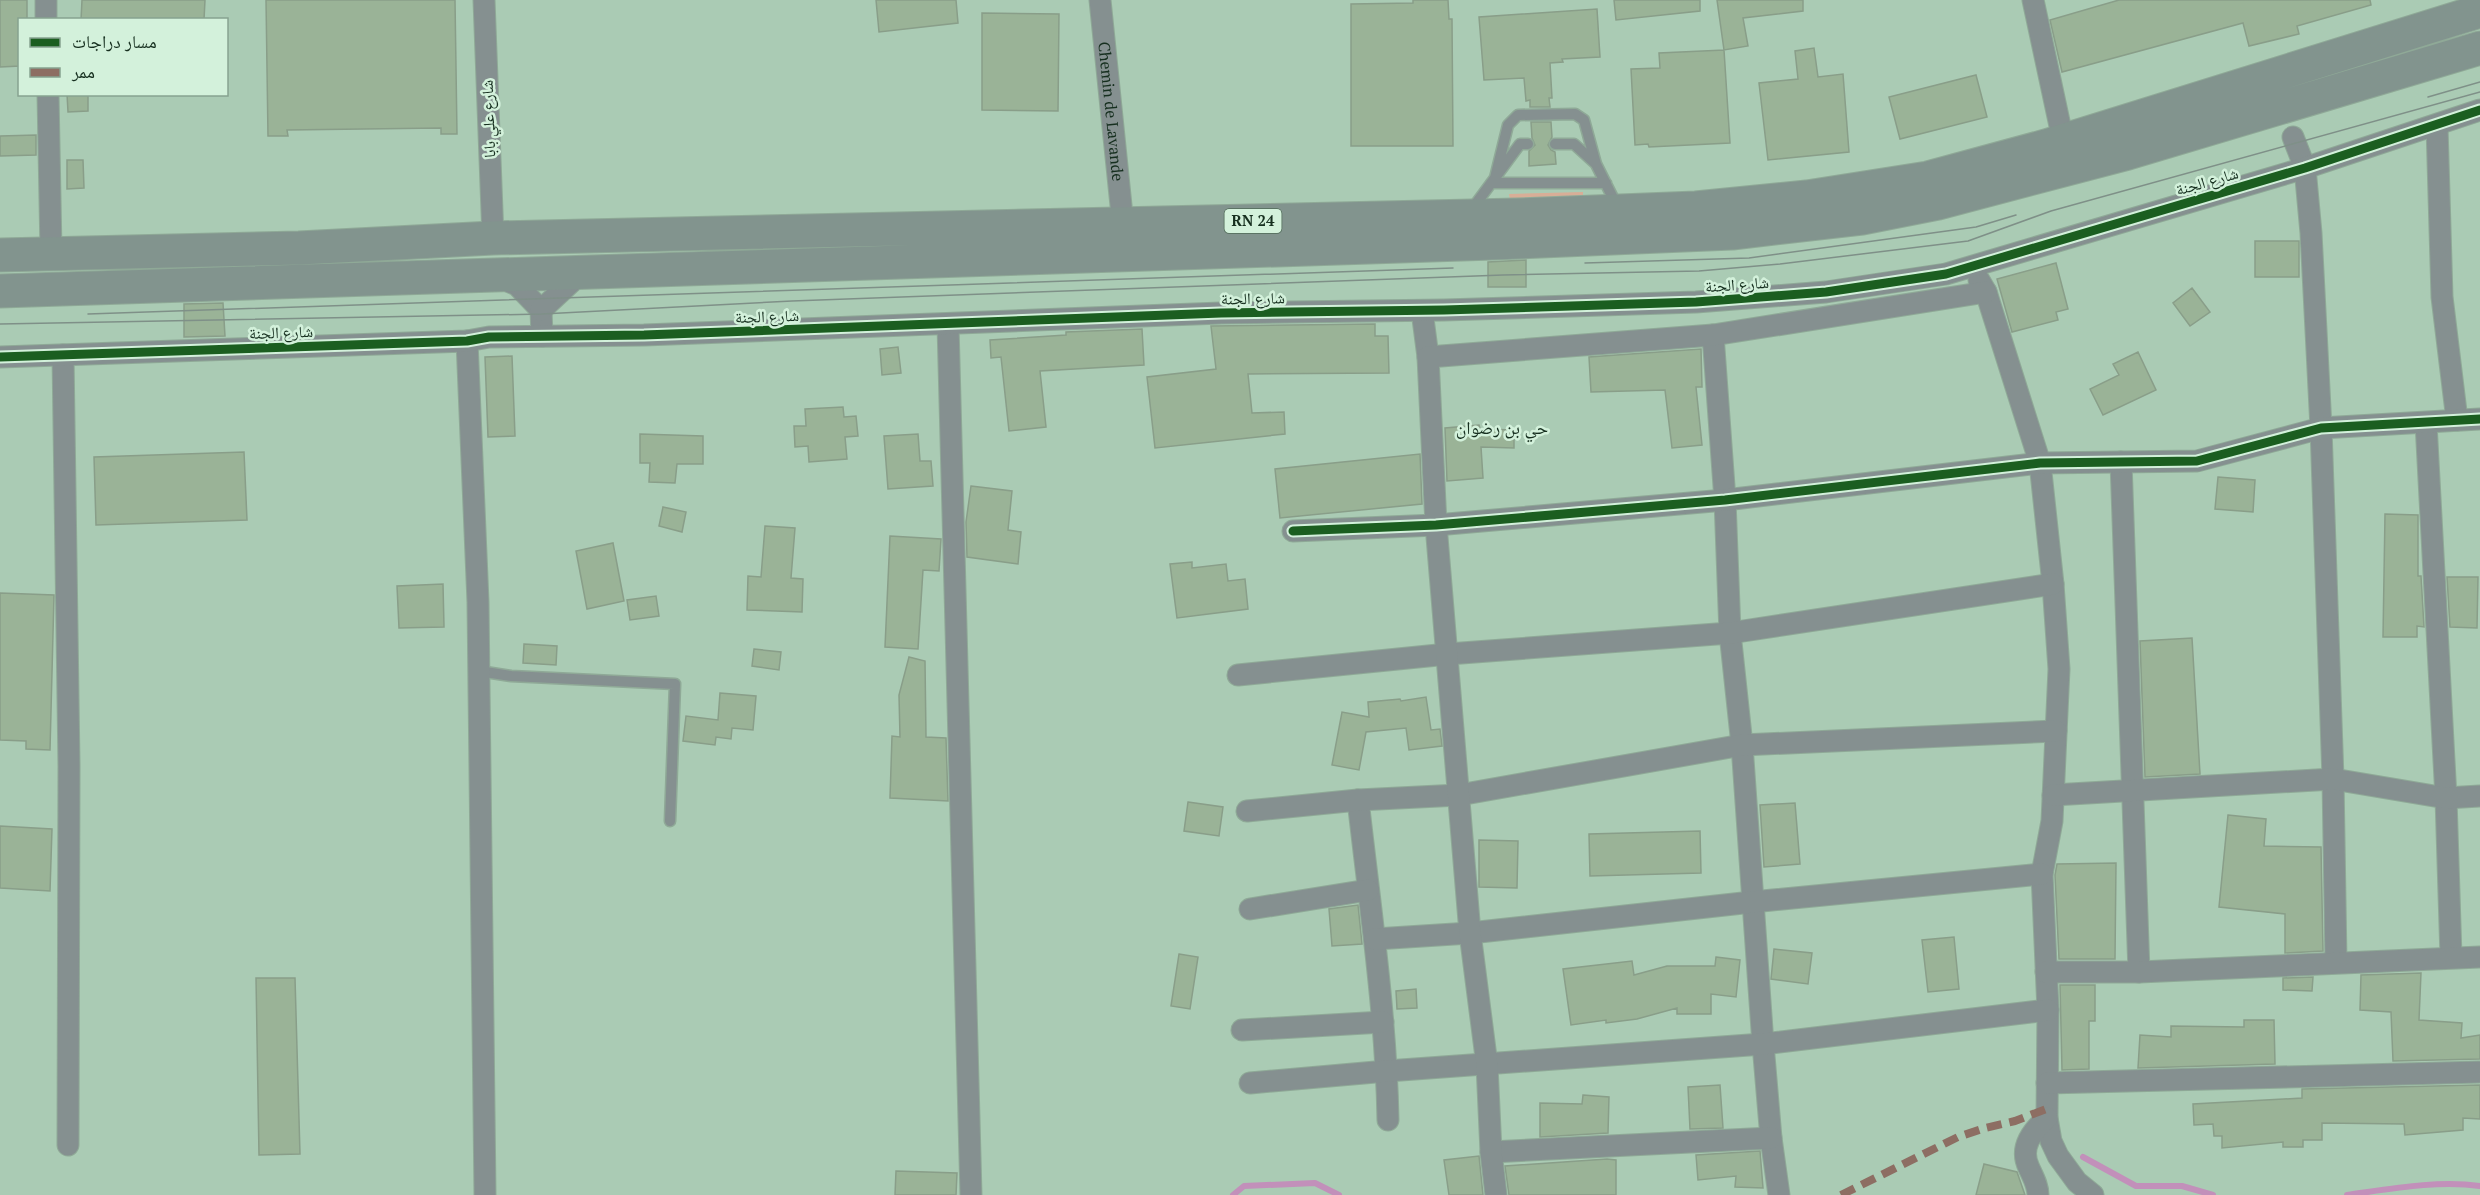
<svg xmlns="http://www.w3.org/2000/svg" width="2480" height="1195" font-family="'PT Serif','Noto Naskh Arabic',serif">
<rect width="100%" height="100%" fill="#aacbb4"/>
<path fill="#d8ae97" d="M1583,192v7l-73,1 -1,-6z"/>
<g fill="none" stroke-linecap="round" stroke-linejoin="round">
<path stroke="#c290ba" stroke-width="6" d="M2083,1157l53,29h46l31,9
M1233,1195l11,-9 71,-3 24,12
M2347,1195c43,-6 90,-15 133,-9"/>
</g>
<path fill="#9ab397" stroke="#899e89" stroke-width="1.5" d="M0,0h27v20h-7v46l-20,1z
M82,0h123l-1,20h-123z
M266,0h189l2,134h-16v-6l-154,2 1,6h-20z
M876,0h80l2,23 -79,9z
M1413,0h35l1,19h3l1,127h-102v-142l62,-1z
M1614,0h86v11l-84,9z
M1717,0h86v11l-60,7 5,28 -24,4z
M2119,0h251l1,5 -74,21 2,8 -50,12 -6,-23 -181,49 -12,-52z
M1597,9l3,48 -38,2 1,3 -13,1 2,35h-3l1,9h-20v-7l-4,1 -2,-23 -40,2 -5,-63z
M982,13l77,1 -1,97 -76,-1z
M1814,48l4,29 25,-3 6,78 -81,8 -9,-77 39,-4 -3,-28z
M1724,50l6,93 -81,4 -1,-3 -13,1 -4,-76 29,-1 -1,-15z
M1976,75l11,42 -87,22 -11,-42z
M67,94h21v17l-20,1z
M1531,122h20l1,15 -4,8 3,5 4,2 1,12 -27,2v-15l6,-6 -3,-7z
M36,135v20l-36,1v-20z
M67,160h16l1,28 -17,1z
M2255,241h44v36h-44z
M1526,260v27h-38v-25z
M2056,263l12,46 -12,3 2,8 -46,12 -15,-53z
M2192,288l18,24 -20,14 -17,-23z
M223,303l2,33 -41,1v-33z
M1375,324v12h13l1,37 -141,1 4,39 32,-1 1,22 -130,14 -8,-71 69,-8 -5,-43z
M1142,329l2,36 -104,6 6,56 -37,4 -8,-74 -10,1 -1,-18 76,-5v-3z
M898,347l3,26 -19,2 -2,-26z
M1701,349l1,38h-6l6,58 -30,3 -7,-58 -74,2 -2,-35z
M2138,352l18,38 -53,25 -13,-26 29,-14 -6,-11z
M512,356l3,80 -27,1 -3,-80z
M843,407l1,10 12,-1 2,20 -13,1 2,22 -38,3 -1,-16 -13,1 -1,-21h12l-1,-17z
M1479,425l1,4 34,1v18l-33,-1 2,31 -36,3 -2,-53z
M640,434l63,2v28h-26l-2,19 -26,-1 1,-19h-10z
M918,434l2,27h11l2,25 -45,3 -4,-53z
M244,452l3,68 -151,5 -2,-68z
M1420,454l2,50 -142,14 -5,-49z
M2218,477l37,3 -2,32 -38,-3z
M971,486l41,5 -4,39 13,2 -3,32 -51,-7 -1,-35z
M663,507l23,5 -4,20 -23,-6z
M2385,514l33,1v61h3l3,51 -7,-1v11h-34z
M765,526l30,2 -4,50 12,1 -1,33 -55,-2 1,-34 13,1z
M890,536l51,3 -2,32 -16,-1 -5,79 -33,-2z
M613,543l11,58 -37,8 -11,-58z
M1192,562v6l34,-4 2,17 17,-2 3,30 -71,9 -7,-54z
M2447,577h31l-1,51 -27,-1z
M443,584l1,43 -45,1 -2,-42z
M0,593l54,2 -4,155 -24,-1v-8l-26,-1z
M656,596l3,20 -29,4 -3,-20z
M2192,638l8,136 -55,3 -5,-136z
M524,644l33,2 -1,19 -33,-2z
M754,649l27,3 -2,18 -27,-4z
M909,657l16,4 1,76 20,1 2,63 -58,-3 2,-62 8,1 -1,-42z
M720,693l36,3 -3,34 -21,-2 -1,11 -15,-2 -1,8 -32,-4 3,-25 32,4z
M1426,697l5,33 9,-1 2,17 -33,4 -3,-22 -40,4 -7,38 -27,-5 10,-53 27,5 -1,-15 32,-3 1,2z
M1188,802l35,5 -4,29 -35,-5z
M1795,803l5,61 -36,3 -4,-62z
M2228,815l38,4 -2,27 57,1 2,104 -38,2v-39l-66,-7z
M0,826l52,3 -2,62 -50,-3z
M1700,831l1,42 -111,3 -1,-42z
M1479,840l39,1 -1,47 -38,-1z
M2116,863l-1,96h-56l-4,-84 2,-11z
M1358,905l4,39 -30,2 -3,-37z
M1954,937l5,52 -31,3 -6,-52z
M1774,949l38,4 -4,31 -37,-5z
M1179,954l19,3 -8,52 -19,-3z
M1716,957l24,3 -4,37 -25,-3v20h-34v-6l-40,11 -31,4v-3l-35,5 -8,-56 69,-8 2,14 33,-9h48z
M2421,973l-2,47 43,3 -1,15 19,-3v24l-87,2 -2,-49 -31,-2 1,-35z
M2313,977l-1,14 -29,-1v-12z
M256,978h39l5,176 -41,1z
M2060,985h35v36h-6v48l-27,1z
M1416,989l1,19 -20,1 -1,-18z
M2244,1020h30l1,44 -137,4 2,-33 31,2v-11l73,1z
M1720,1085l3,43 -33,1 -2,-42z
M2480,1085v34l-17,-1v12l-58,5 -1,-11 -82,-1v17h-19v7h-20v-5l-61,6v-12h-8l-1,-12 -19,1 -1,-21 109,-6v-9z
M1583,1095l26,2 -1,36 -68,4v-34l42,1z
M1760,1151l3,37 -28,-1 1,-11 -38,4 -2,-25z
M1479,1156l4,39h-34l-5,-35z
M1607,1159l9,1v35h-107l-4,-29z
M1984,1164l33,8 8,23h-49z
M896,1171l61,2 -1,22h-61z"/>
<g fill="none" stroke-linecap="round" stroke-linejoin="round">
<defs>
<path id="service" d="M1555,144h19l22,20 22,44
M1495,178l13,-53 10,-10 57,-1 9,6 12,44
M1491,183h115
M1472,209l48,-65h8
M479,671l32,5 164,8 -5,137"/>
<g id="minor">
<path d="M46,0v20"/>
<path d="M484,0l9,238"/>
<path id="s1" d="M1100,0l23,225"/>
<path d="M2033,0l30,140"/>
<path d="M48,94l3,158"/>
<path d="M2437,126l5,171 15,123"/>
<path d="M2293,137l12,31 6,65 10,195 12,351 3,183"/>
<path d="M498,277l19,8 24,25 1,26"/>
<path d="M1979,280l7,12 54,171 13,121 6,85 -7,152 -10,53 6,136 -1,108 4,23 7,15 19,26 16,13"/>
<path d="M541,310l40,-37"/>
<path d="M1422,311l6,46"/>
<path d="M948,325l23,870"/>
<path d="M1713,335l12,165 5,133 12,112 21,299 8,94 8,57"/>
<path d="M467,341l11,261 7,593"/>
<path d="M63,355l6,411 -1,379"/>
<path d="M0,357l467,-16 22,-4 155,-2 577,-22 223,-3 252,-8 130,-10 120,-18 359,-106 175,-58"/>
<path d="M2426,423l20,375 5,159"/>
<path d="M2121,462l18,510"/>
<path d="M1293,531l143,-6 289,-25 315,-37 157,-2 124,-33 159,-9"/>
<path d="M1238,675l210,-21 282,-21 323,-49"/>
<path d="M2053,795l280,-16 113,19 34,-2"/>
<path d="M1358,800c12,107 28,213 30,320"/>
<path d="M1247,811l111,-11 101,-5 283,-50 314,-14"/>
<path d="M1250,909l118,-19"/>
<path d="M1375,939l95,-6 282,-31 290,-28"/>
<path d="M2046,972h93l341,-15"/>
<path d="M1242,1030l141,-8"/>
<path d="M1250,1083l137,-12 376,-27 285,-34"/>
<path d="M2047,1083l433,-11"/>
<path d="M1491,1152l280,-14"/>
<path d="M1496,1195l-5,-43 -4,-87 -17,-132 -34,-408 -8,-168 285,-22 273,-43"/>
<path d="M2038,1195c0,-10 -5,-18 -9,-27 -10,-20 3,-37 18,-50"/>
</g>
<path id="primary" d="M0,255l299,-7 194,-10 1024,-23 179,-7 111,-11 121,-19 118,-32 434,-135
M0,291l1493,-48 239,-10 130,-15 76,-15 190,-50 352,-105"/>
</defs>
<use href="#service" stroke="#8fa997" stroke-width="13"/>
<use href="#minor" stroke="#8fa997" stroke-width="23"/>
<use href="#primary" stroke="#8fa997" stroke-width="35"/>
<use href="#service" stroke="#859090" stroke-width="10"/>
<use href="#minor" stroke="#859090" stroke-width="21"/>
<use href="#primary" stroke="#82948e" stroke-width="33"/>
<path stroke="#7f9088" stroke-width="1.5" d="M2428,97l52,-15
M1585,263l164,-5 227,-31 40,-12
M88,314l1365,-46
M0,324l542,-10 250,-13 711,-26 196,-4 81,-7 188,-23 83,-30 429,-119"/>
<path stroke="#8d6e63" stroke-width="8" stroke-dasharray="15 8" stroke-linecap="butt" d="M1841,1195l117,-58 27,-9 30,-7 31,-12"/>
<defs>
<path id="cycleway" d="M0,357l467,-16 22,-4 155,-2 577,-22 223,-3 252,-8 130,-10 120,-18 359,-106 175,-58
M1293,531l143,-6 289,-25 315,-37 157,-2 124,-33 159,-9"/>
</defs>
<use href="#cycleway" stroke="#d3f1db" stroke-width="13"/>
<use href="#cycleway" stroke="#1b5e20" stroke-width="9"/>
</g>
<g text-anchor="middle" stroke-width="5" stroke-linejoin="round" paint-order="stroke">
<rect fill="#d3f1db" stroke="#4f6957" stroke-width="1.5" x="1224.5" y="209" width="57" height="24" rx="4.5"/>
<g font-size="15" font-weight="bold" fill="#162f1f">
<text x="1253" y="226">RN 24</text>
</g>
<g font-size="16" fill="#162f1f" stroke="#d3f1db">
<text dy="6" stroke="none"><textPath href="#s1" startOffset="112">Chemin de Lavande</textPath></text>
<text transform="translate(488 119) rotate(-92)" y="6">شارع علي بابا</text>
<text transform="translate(2207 181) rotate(-16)" y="6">شارع الجنة</text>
<text transform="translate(1737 284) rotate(-4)" y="6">شارع الجنة</text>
<text transform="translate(1253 298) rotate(-1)" y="6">شارع الجنة</text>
<text transform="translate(767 316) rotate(-2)" y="6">شارع الجنة</text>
<text transform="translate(281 332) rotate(-2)" y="6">شارع الجنة</text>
</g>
<g font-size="18" fill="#162f1f" stroke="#d3f1db">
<text x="1502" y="434">حي بن رضوان</text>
</g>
</g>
<rect x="18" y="18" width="210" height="78" fill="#d3f1db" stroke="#87a390" stroke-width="1.5"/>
<rect x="30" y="38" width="30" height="9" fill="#1b5e20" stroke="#87a390" stroke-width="1.5"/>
<text x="72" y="48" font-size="18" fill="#162f1f">مسار دراجات</text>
<rect x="30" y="68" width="30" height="9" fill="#8d6e63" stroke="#87a390" stroke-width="1.5"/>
<text x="72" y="78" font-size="18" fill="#162f1f">ممر</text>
</svg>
